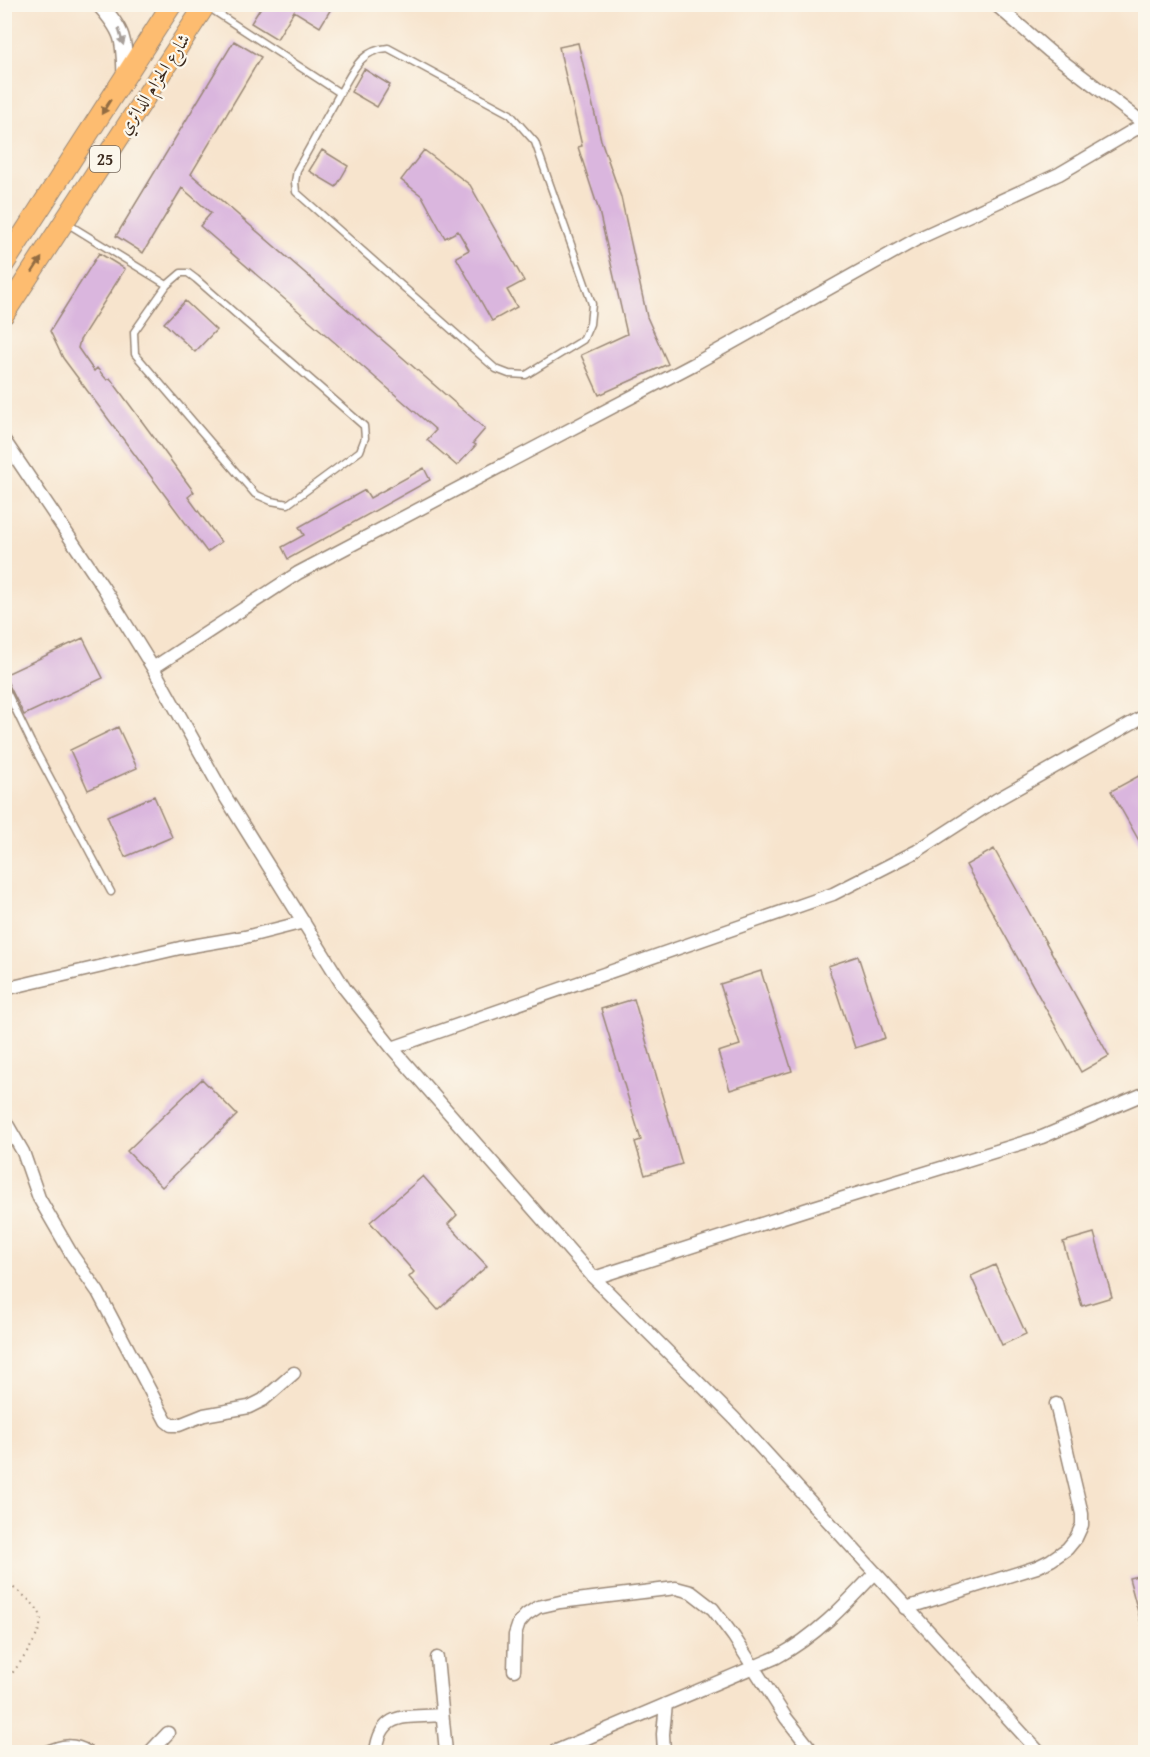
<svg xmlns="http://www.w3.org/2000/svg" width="1150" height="1757" font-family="'Gentium Book Plus',Amiri,serif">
<rect width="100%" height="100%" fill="#fbf7ec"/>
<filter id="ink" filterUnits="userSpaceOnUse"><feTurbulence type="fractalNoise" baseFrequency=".0167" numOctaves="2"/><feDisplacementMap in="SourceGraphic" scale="12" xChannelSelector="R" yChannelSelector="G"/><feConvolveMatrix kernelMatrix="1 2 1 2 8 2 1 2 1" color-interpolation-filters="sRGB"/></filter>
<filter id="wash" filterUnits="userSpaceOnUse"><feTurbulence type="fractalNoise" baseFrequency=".008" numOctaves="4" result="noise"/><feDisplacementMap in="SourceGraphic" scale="24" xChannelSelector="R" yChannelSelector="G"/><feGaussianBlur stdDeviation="1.35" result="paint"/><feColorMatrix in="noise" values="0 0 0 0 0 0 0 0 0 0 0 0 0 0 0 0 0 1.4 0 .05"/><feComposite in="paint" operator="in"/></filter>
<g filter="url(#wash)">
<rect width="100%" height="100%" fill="#f7e4cd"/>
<g id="blocks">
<path fill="#dab6de" d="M263,4h71l-14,23 -26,-16 -17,28 -26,-16z
M234,41l27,16 -70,117 294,255 -12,14 3,2 -19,21 -30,-26 9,-10 -236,-204 11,-13 -29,-25 -39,65 -27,-17z
M578,43l23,97 20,57 26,120 21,47 -69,31 -18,-40 46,-21 -28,-123 -21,-64 4,-1 -23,-99z
M364,69l26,16 -13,22 -26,-15z
M322,150l26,16 -12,21 -27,-16z
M424,150l46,35 54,96 -17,9 10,17 -25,14 -36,-64 13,-7 -11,-19 -13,7 -23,-42 -21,-16z
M99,253l26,16 -45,71 -2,8 16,23 3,-3 10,12 3,-2 84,114 -6,5 33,45 -14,10 -144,-194 -13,-27z
M185,301l31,29 -21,22 -31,-29z
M424,468l6,12 -142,79 -6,-12 22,-12 -5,-8 66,-37 5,8z
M83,638l20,40 -79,37 -20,-40z
M118,727l19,41 -49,22 -18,-40z
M1146,772v81l-35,-62z
M154,796l18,41 -47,20 -18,-41z
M994,849l115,207 -28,16 -115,-207z
M858,956l27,82 -30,10 -27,-82z
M761,971l31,100 -62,19 -12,-38 22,-7 -20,-61z
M634,999l48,165 -37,11 -10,-33 6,-2 -40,-131z
M202,1079l35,36 -75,72 -35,-36z
M423,1176l34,39 -9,9 39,42 -49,44 -29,-33 5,-5 -44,-50z
M1094,1233l18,64 -30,9 -19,-64z
M995,1265l31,69 -24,11 -31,-69z
M1146,1574v53h-4l-13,-49z"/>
</g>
</g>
<g filter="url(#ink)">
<use href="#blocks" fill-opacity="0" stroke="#998776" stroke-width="1.5"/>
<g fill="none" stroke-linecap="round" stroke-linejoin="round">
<defs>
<path id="service" d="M208,7l132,86c13,-22 20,-43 48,-45l122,66 25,28 57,162 -2,20 -7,16 -57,35 -17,-1 -13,-5 -200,-177 -1,-10 2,-12 43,-77
M68,224l99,61
M181,273h7l8,6 168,147 1,12 -5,13 -72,53 -17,-3 -16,-7 -120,-140 -1,-22 33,-47z
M4,686l27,56 80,150"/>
<path id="minor" d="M995,4l54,47 97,74
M4,440l99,147 50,81 70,125 122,196 47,59 202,230 140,140 305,334
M153,668l145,-95 398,-210 221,-124 142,-65 85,-50
M4,989l176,-41 65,-11 59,-15
M392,1048l441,-154 84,-43 79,-51 150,-85
M4,1119l19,33 16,46 33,57 26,37 68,129 5,4h8l25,-10 45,-8 14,-7 31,-27
M594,1278l217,-70 231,-71 104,-44
M906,1608l131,-41 14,-7 16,-11 9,-11 6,-13v-11l-26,-110
M437,1658l9,94
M514,1670l1,-35 4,-12 7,-8 12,-8 22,-5 116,-14 15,4 22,17 21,28 52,81 27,34
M47,1752c14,-6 26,-9 40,0
M150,1752l18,-19
M376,1752c5,-42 30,-34 65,-37
M554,1752l223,-95c39,-21 67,-51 97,-83
M664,1752l-1,-18 3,-30"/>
<path id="tertiary" d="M99,4c26,29 25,36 26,73"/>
<path id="primary" d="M4,264l168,-260
M4,314l202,-310"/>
</defs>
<use href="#service" stroke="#998776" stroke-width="9"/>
<use href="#minor" stroke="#998776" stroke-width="15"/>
<use href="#tertiary" stroke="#998776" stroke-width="18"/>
<use href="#primary" stroke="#998776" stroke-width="22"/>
<path stroke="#998776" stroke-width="2" stroke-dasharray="1.5 4.5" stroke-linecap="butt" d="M4,1581c12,9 27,18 35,31 10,17 -24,57 -35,72"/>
<use href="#service" stroke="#fff" stroke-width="6"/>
<use href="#minor" stroke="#fff" stroke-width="12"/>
<use href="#tertiary" stroke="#fff" stroke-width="15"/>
<use href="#primary" stroke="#fdbc6f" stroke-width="20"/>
</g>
<defs><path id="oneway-solid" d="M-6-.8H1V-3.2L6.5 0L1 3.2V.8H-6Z" transform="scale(1.5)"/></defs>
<use fill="#a79f9a" href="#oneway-solid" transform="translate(121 37) rotate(74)"/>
<g fill="#926c42">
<use href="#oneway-solid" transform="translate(106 107) rotate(122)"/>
<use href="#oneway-solid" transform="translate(37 265) rotate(-57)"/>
</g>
</g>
<g text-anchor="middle" stroke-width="4.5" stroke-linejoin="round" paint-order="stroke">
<rect fill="#fbf7ec" stroke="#75685c" stroke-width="1.5" x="90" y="146" width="30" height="26" rx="4.5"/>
<g font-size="16" font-weight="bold" fill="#3b2a1e">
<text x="105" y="165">25</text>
</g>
<g font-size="18" fill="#3b2a1e" stroke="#fbf7ec">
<text transform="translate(154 84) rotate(-57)" y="6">شارع الحزام الدائري</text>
</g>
</g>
<rect width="1150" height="1757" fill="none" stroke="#fbf7ec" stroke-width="24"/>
</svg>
